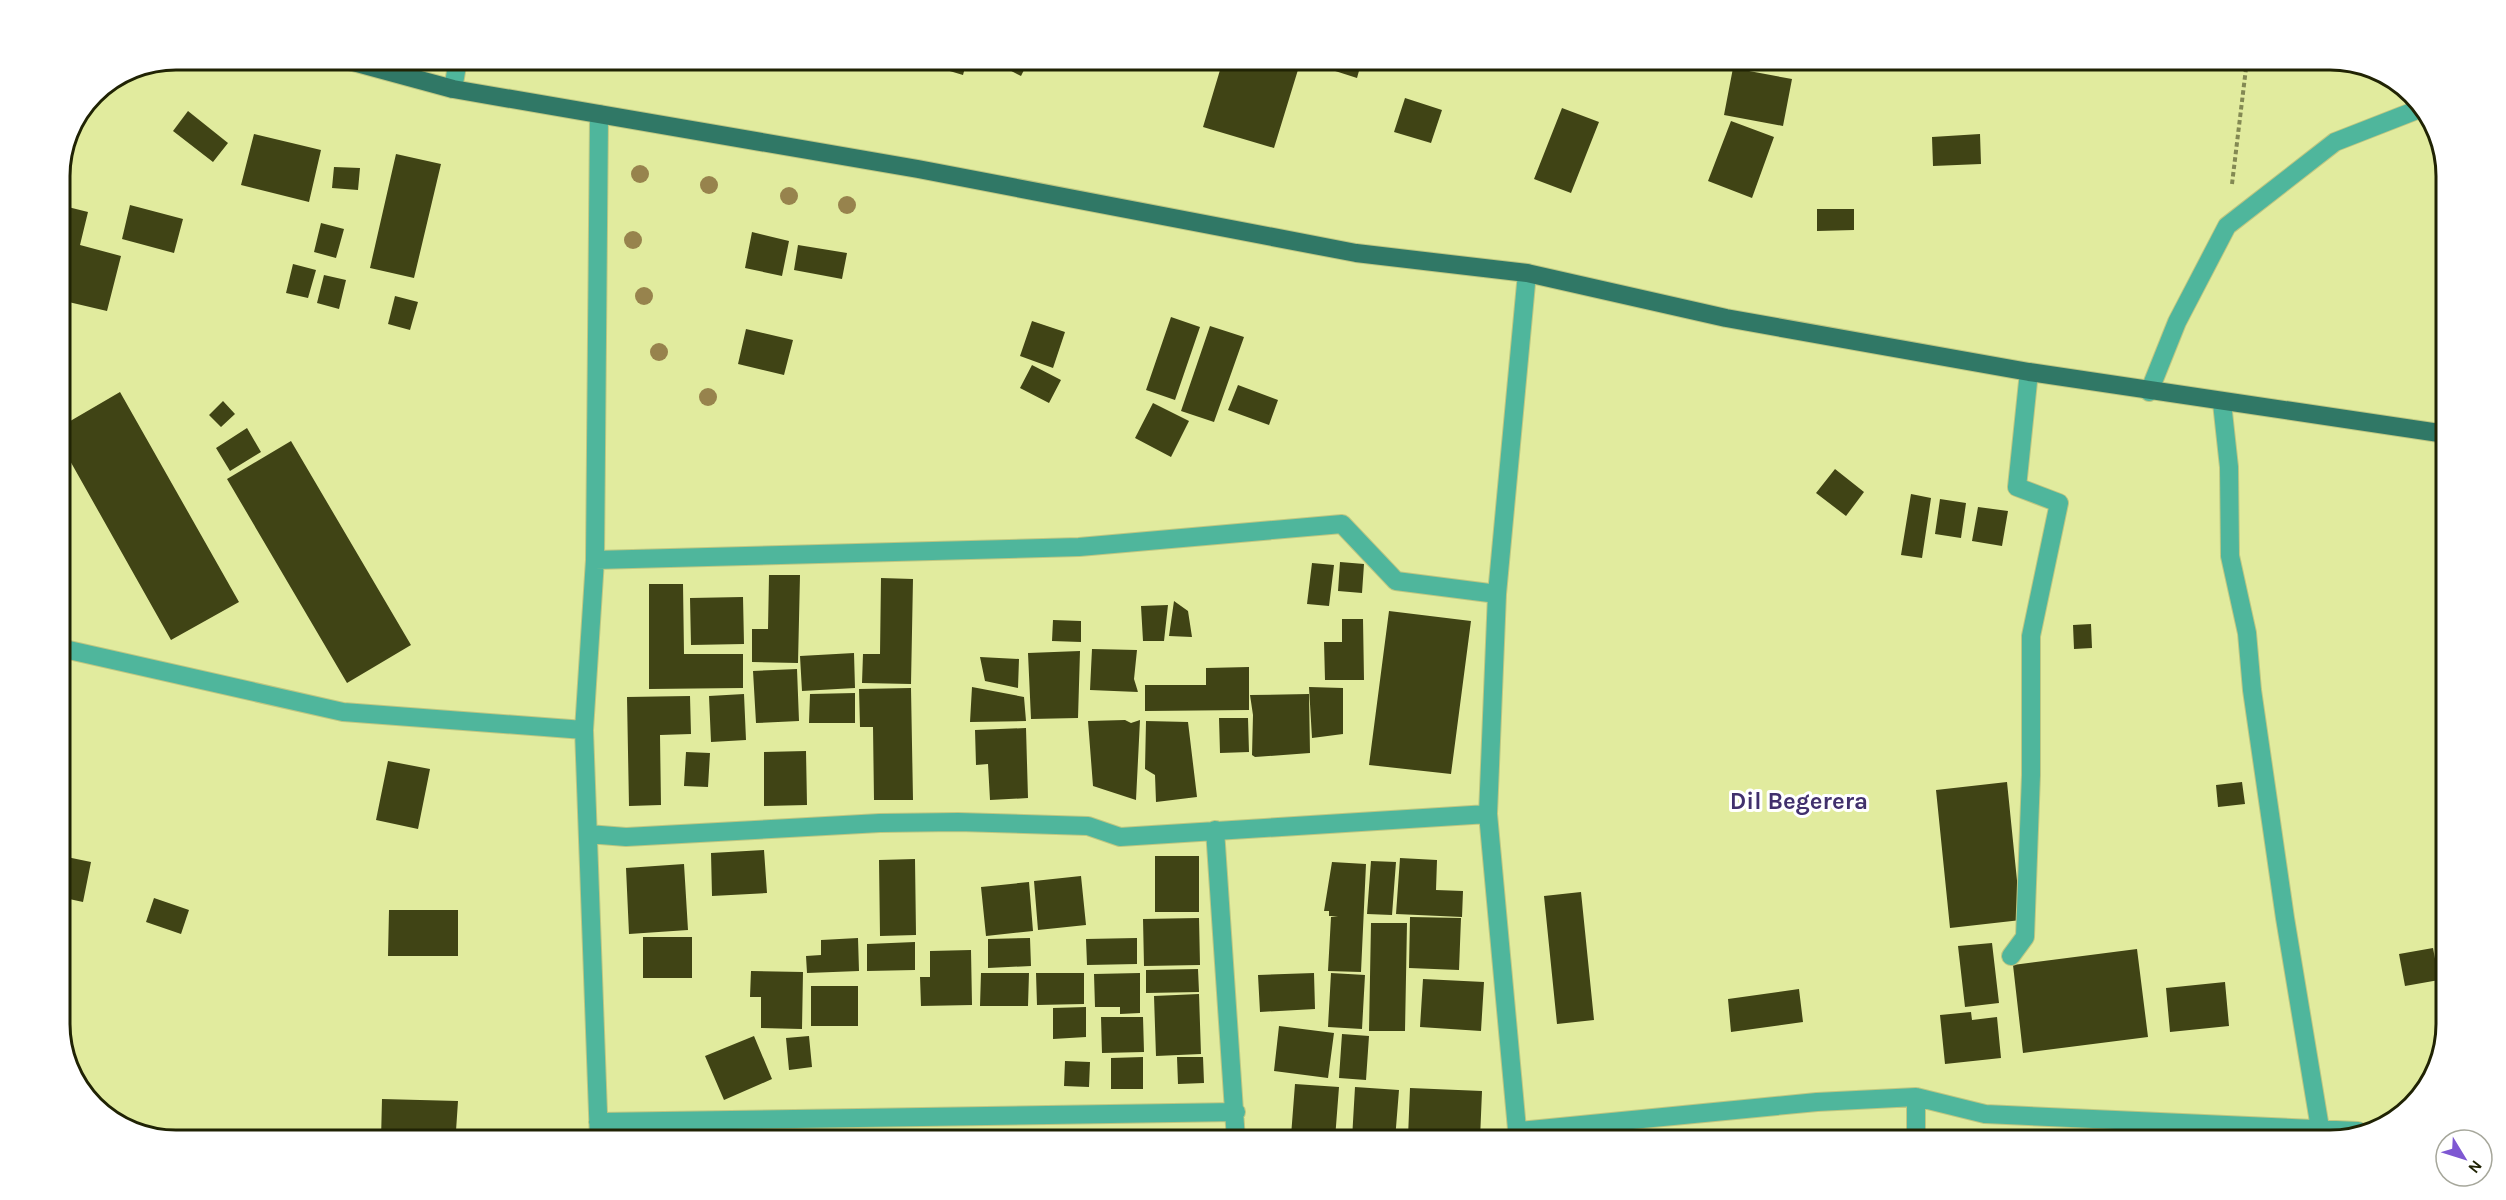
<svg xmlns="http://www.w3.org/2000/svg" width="2506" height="1200" font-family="Karla,sans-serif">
<rect width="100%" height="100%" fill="#e1eb9e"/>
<path fill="#404415" d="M913,60h54l-4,15z
M990,60h39l-8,16z
M1223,60h78l-27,88 -71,-21z
M1308,60h54l-5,18 -50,-16z
M1733,68l59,11 -9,47 -59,-11z
M1405,98l37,12 -11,33 -37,-11z
M1562,108l37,14 -28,71 -37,-14z
M188,111l40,32 -15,19 -40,-31z
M1731,121l43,16 -22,61 -44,-17z
M254,134l67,16 -12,52 -68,-17z
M1980,134l1,30 -48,2 -1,-29z
M396,154l45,10 -27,114 -44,-10z
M334,167l26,1 -2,22 -26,-2z
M60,205l28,7 -8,33 41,11 -14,55 -47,-11z
M130,205l53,14 -9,34 -52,-14z
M1817,209h37v21l-37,1z
M321,223l23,6 -8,29 -22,-6z
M752,232l37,9 -7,35 -37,-8z
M798,245l49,8 -5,26 -48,-9z
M293,264l23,6 -8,28 -22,-5z
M324,275l22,5 -7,29 -22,-6z
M395,296l23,6 -8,28 -22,-6z
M1171,317l29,10 -25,73 -29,-10z
M1032,321l33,11 -12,36 -33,-12z
M1210,326l34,11 -30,85 -33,-11z
M746,329l47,11 -9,35 -46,-11z
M1032,365l29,15 -12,23 -29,-15z
M1238,385l40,15 -9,25 -41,-15z
M120,392l119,210 -68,38 -111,-197v-16z
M223,401l12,13 -14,13 -12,-12z
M1153,403l36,18 -18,36 -36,-19z
M247,428l14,24 -31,19 -14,-23z
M291,441l120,204 -64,38 -120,-204z
M1835,469l29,23 -18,24 -30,-23z
M1911,494l20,4 -9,60 -21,-3z
M1940,499l26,4 -5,35 -26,-4z
M1978,507l30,4 -6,35 -30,-5z
M1340,562l24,2 -2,29 -24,-2z
M1312,563l22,2 -5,41 -22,-2z
M769,575h31l-2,88 -46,-1v-33h16z
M881,578l32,1 -2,105 -49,-1 1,-29h17z
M649,584h34l1,70h59v34l-94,1z
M743,597l1,47 -53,1 -1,-47z
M1174,601l14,10 4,26 -23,-1z
M1168,605l-4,36h-21l-2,-35z
M1389,611l82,10 -20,153 -82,-9z
M1342,619h21l1,61h-39l-1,-38h18z
M1053,620l28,1v21l-29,-1z
M2091,624l1,24 -18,1 -1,-24z
M1092,649l45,1 -3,29 4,13 -48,-2z
M1080,651l-2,67 -47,1 -3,-66z
M854,653l1,35 -53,3 -2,-35z
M980,657l39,2 -1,29 -33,-7z
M1249,667v43l-104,1v-26h61v-17z
M797,669l2,52 -43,2 -3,-52z
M972,687l52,10 2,24 -56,1z
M1309,687l34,1v46l-31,4z
M911,688l2,112h-39l-1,-73h-13l-1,-38z
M855,693v30h-46l1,-29z
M744,694l2,46 -35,2 -2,-46z
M1309,694l1,59 -55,4 -3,-2 1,-40 -3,-20z
M690,696l1,38 -31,1 1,70 -32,1 -2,-109z
M1219,718h29l1,34 -29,1z
M1125,720l6,3 9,-3 -4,80 -43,-14 -5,-65z
M1146,721l42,1 9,75 -41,5 -1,-27 -10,-6z
M1026,728l2,70 -38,2 -2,-36 -12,1 -1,-35z
M806,751l1,54 -43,1v-54z
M686,752l24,1 -2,34 -24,-1z
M388,761l42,8 -12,60 -42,-9z
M2007,782l14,138 -71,8 -14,-138z
M2242,782l3,22 -27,3 -2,-22z
M764,850l3,43 -55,3 -1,-43z
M62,856l29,6 -8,40 -23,-5z
M1155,856h44v56h-44z
M1400,858l37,2 -1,30 27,1 -1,26 -66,-3z
M915,859l1,76 -36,1 -1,-76z
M1371,861l25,1 -4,53 -25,-1z
M1332,862l34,2 -5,108 -33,-1 3,-54 7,-1h-9v-5h-5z
M684,864l4,66 -59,4 -3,-66z
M1081,876l5,49 -48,5 -4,-49z
M1029,882l4,49 -47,5 -5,-49z
M1581,892l13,128 -37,4 -13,-128z
M154,898l35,12 -8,24 -35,-12z
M389,910h69v46h-70z
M1410,917l51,1 -2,52 -50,-2z
M1199,918l1,47 -56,1 -1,-47z
M1371,923h36l-2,108h-36z
M643,937h49v41h-49z
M858,938l1,33 -52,2 -1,-17 15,-1v-15z
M1030,938l1,28 -43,2v-29z
M1137,938v26l-50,1 -1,-26z
M915,942v28l-48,1v-27z
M1992,943l7,60 -34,4 -7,-61z
M2433,948l6,32 -34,6 -6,-32z
M2137,949l11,88 -125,16 -10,-88z
M971,950l1,55 -51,1 -1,-29h10v-26z
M1198,969l1,23 -53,1v-23z
M751,971l52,1 -1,57 -41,-1v-31h-11z
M981,973h48l-1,33h-48z
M1036,973h48v31l-47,1z
M1140,973v40l-20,1v-7h-25l-1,-33z
M1314,973l1,36 -55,3 -2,-37z
M1331,973l34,2 -3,54 -34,-2z
M1423,979l61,3 -3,49 -61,-4z
M2225,982l4,44 -59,6 -4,-44z
M811,986h47v40h-47z
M1799,989l4,33 -72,10 -3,-33z
M1199,994l2,60 -45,2 -2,-60z
M1086,1007v30l-33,2v-31z
M1971,1012l1,8 25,-3 4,41 -56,6 -5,-49z
M1101,1017h42l1,35 -42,1z
M1279,1026l55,7 -6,45 -54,-7z
M1342,1034l27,2 -3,44 -27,-2z
M754,1036l18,43 -48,21 -19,-44z
M809,1036l3,31 -23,3 -3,-32z
M1143,1057v32h-32v-31z
M1177,1057h26l1,26 -26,1z
M1065,1061l25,1 -1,25 -25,-1z
M1295,1084l44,3 -4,52 -44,-3z
M1355,1087l44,3 -4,50 -43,-1z
M1410,1088l72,3 -2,48 -72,-2z
M382,1099l76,2 -2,30 -40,-2v11h-35z"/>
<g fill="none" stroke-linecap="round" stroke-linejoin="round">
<defs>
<path id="minor" d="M453,89l5,-29
M2149,392l28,-70 50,-96 108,-84 87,-34
M2222,403l7,64 1,89 17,77 5,57 33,228 37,222
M595,560l484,-13 263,-23 54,57 101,13
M60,648l283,64 241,18
M1215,830l21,310
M588,834l38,3 254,-14 78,-1 130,4 32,11 368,-23
M2011,956l14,-19 6,-162v-139l28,-133 -42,-16 12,-115
M598,1122l638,-10
M1519,1131l298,-29 99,-5
M599,1140l-15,-410 11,-170 4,-446
M1518,1140l-30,-326 9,-220 30,-321
M1916,1140v-43l69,17 373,17"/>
<path id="major" d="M346,60l107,29 465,80 438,84 171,20 199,45 303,54 417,62"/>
</defs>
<use href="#minor" stroke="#bec782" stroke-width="20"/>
<use href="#major" stroke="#bec782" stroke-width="20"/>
<path stroke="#838953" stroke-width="4" stroke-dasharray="4.5 3" stroke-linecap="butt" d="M2232,184l15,-124"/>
<use href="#minor" stroke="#4fb69c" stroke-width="18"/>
<use href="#major" stroke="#307866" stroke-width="18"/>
</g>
<g fill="#97834d">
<circle cx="640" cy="174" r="9"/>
<circle cx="709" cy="185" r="9"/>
<circle cx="789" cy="196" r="9"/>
<circle cx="847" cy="205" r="9"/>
<circle cx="633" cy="240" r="9"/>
<circle cx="644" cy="296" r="9"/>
<circle cx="659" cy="352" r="9"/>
<circle cx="708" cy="397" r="9"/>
</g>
<g text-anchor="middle" stroke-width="6" stroke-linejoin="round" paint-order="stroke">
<g font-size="24" font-weight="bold" fill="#41306c" stroke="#fff">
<text x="1799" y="809">Dil Begerera</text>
</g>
</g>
<path d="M0 0H2506V1200H0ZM176 70H2330A106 106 0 0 1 2436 176V1024A106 106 0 0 1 2330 1130H176A106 106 0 0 1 70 1024V176A106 106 0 0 1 176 70Z" fill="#fff" fill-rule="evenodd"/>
<path fill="none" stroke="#202304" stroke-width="3" d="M176 70H2330A106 106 0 0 1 2436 176V1024A106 106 0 0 1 2330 1130H176A106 106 0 0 1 70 1024V176A106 106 0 0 1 176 70Z"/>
<g transform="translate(2464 1158) rotate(128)"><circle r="28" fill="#ffffff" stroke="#a6a79b" stroke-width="1.5"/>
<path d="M0-4.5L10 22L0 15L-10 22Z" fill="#7e58d2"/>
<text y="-9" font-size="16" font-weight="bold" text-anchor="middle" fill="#202304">N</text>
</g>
</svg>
